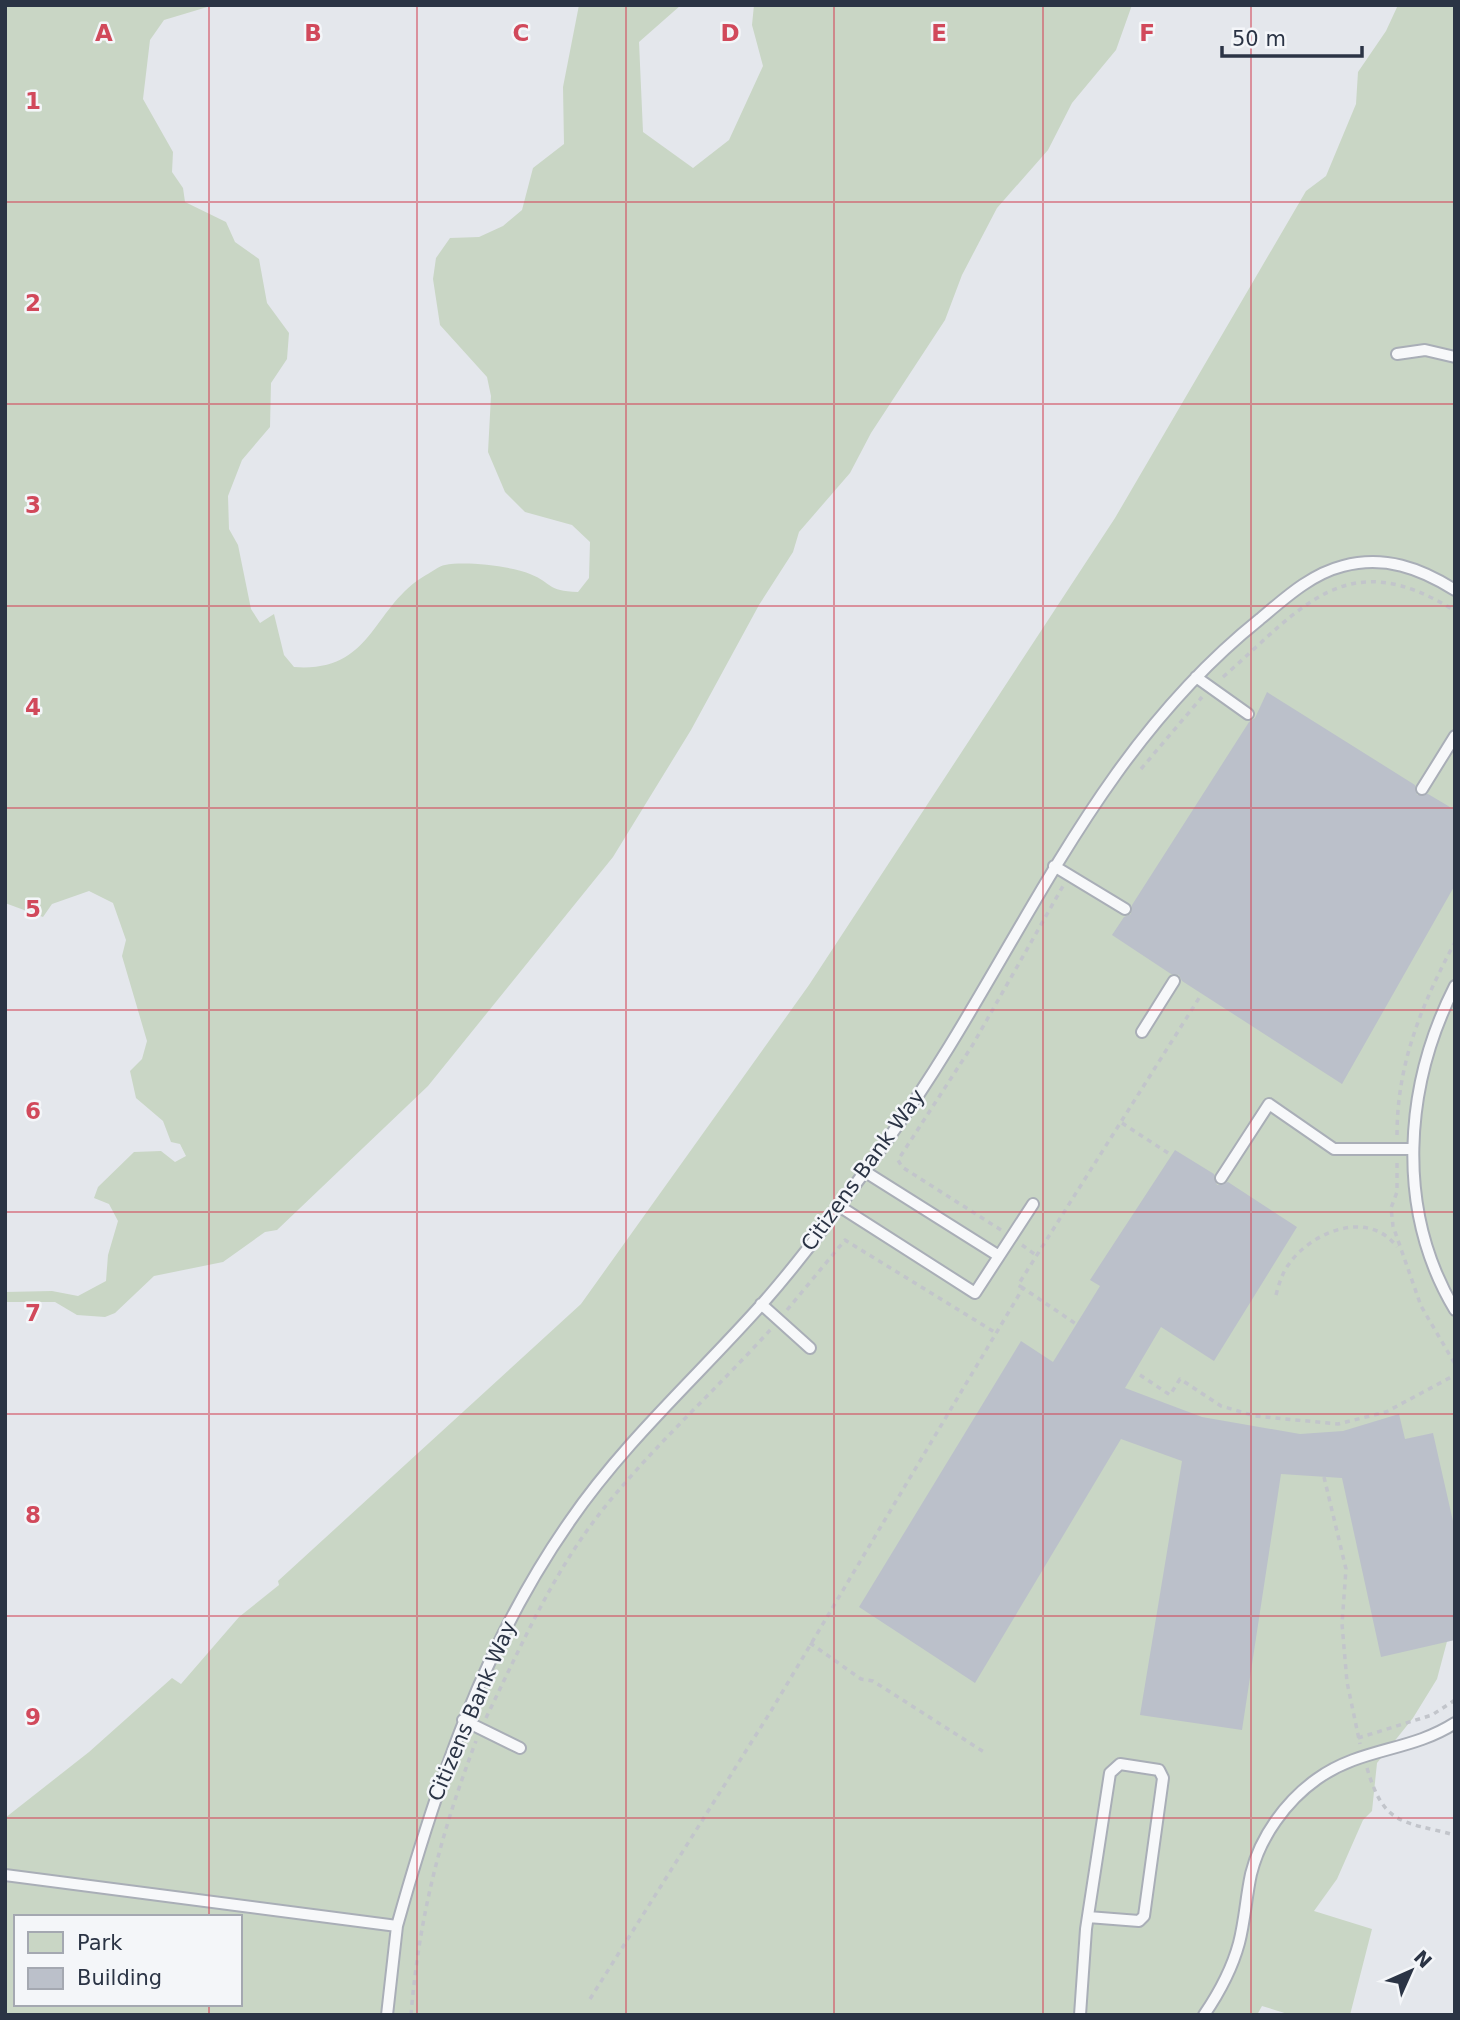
<svg xmlns="http://www.w3.org/2000/svg" width="1460" height="2020" font-family="'DejaVu Sans',sans-serif">
<rect width="100%" height="100%" fill="#e4e7ec"/>
<path fill="#c9d6c5" fill-rule="evenodd" d="M5,5h209l-50,15 -14,20 -7,59 30,53 -1,20 11,16 2,14 41,20 9,20 24,17 8,44 22,30 -2,26 -16,24 -1,44 -28,33 -14,36 1,33 9,16 13,64 9,14 14,-9 10,41 10,12c80,6 77,-60 132,-92 6,-3 13,-9 19,-10 20,-4 66,1 85,9 23,9 16,17 48,18l11,-14 1,-36 -18,-17 -47,-13 -20,-20 -17,-40 3,-56 -4,-19 -47,-52 -7,-46 3,-21 14,-20 29,-1 24,-11 19,-16 11,-42 31,-24 -1,-57 16,-82h102l-42,37 4,90 50,36 36,-28 34,-74 -11,-41 2,-20h378l-16,45 -44,53 -24,47 -51,58 -35,67 -17,45 -74,113 -21,40 -51,59 -6,20 -34,53 -68,125 -78,127 -185,229 -151,144 -12,2 -42,30 -69,14 -39,37 -10,4 -28,-2 -22,-13h-50v-10l47,-1 26,5 28,-15 2,-26 10,-34 -9,-17 -15,-6 4,-11 36,-35 27,-1 14,11 11,-6 -6,-12 -9,-2 -8,-21 -27,-23 -6,-27 12,-12 5,-18 -25,-85 4,-16 -13,-37 -24,-12 -37,13 -9,13 -38,-14z
M1398,5h57v1619l-6,10 -12,45 -24,39 -36,45 -5,48 -9,9 -26,59 -23,32 58,18 -22,86h-59l-29,-9 -5,9h-1252v-197l84,-66 83,-74 9,6 58,-67 40,-32 -1,-4 303,-277 228,-319 306,-467 191,-327 20,-15 30,-72 2,-32 28,-41zM16,1917h224v87h-224z"/>
<path fill="#bbc0ca" d="M1267,692l148,93 2,10 11,-1 27,16v75l-113,199 -160,-103 -3,-6 -8,-1 -59,-39 12,-18 7,-3 1,-9 117,-183 6,-4z
M1175,1150l39,24 3,11 11,-3 69,45 -83,134 -53,-34 -36,61 77,29 98,17 43,-3 56,-17 6,25 28,-6 22,97v110l-74,17 -39,-179 -61,-4 -39,256 -102,-15 42,-254 -61,-22 -146,244 -116,-76 162,-266 32,21 47,-76 -10,-6z"/>
<g fill="none" stroke-linecap="round" stroke-linejoin="round">
<defs>
<path id="service" d="M1397,354l28,-4 30,7
M1196,677l52,37
M1422,789l33,-53
M1054,866l71,43
M1455,986c-51,100 -60,224 0,324
M1142,1032l32,-51
M864,1171l135,85
M1221,1178l48,-74 65,45h78
M839,1206l136,87 58,-89
M761,1304l49,44
M463,1720l57,28
M5,1875l392,51 -10,89
M397,1926c40,-143 87,-282 173,-405 55,-80 128,-145 192,-217 46,-52 86,-109 126,-165 128,-177 197,-380 372,-520 25,-21 51,-45 83,-53 41,-11 77,2 112,24
M1080,2015l6,-86 24,-156 10,-9 39,6 4,8 -19,138 -5,5 -51,-4
M1204,2015c15,-22 28,-46 35,-72 6,-23 7,-46 12,-69 9,-37 35,-73 66,-95 45,-32 93,-27 138,-56"/>
</defs>
<use href="#service" stroke="#a9aeb7" stroke-width="14"/>
<path stroke="#c2c5cb" stroke-width="3.5" stroke-dasharray="5 5" stroke-linecap="butt" d="M1223,677c79,-69 123,-135 232,-66
M1141,769l61,-72
M1122,1123l49,32
M1397,1135c0,-72 25,-131 58,-193
M1397,1163v29l-6,16 2,18 28,80 34,58
M1001,1230l-99,-63 -4,-7 74,-114 91,-160
M1022,1245l15,11
M1023,1288l-5,-3 183,-290
M1276,1295c3,-11 6,-22 13,-31 23,-33 80,-55 108,-17
M787,1310l58,-70 151,93
M1140,1375l30,20 10,-16 41,27 34,10 83,8 48,-12 69,-37
M1324,1477l22,92 -4,55 5,58 13,62
M810,1643l51,36 12,2 114,73
M486,1718c33,-68 65,-141 111,-201 50,-65 118,-126 174,-188
M1358,1738l74,-23 23,-15
M1367,1768c17,58 35,53 88,67
M590,1999l181,-288 252,-423 53,36
M411,2015c8,-99 30,-182 65,-274"/>
<use href="#service" stroke="#f7f8fa" stroke-width="10"/>
</g>
<path fill="none" stroke="#d1495b" stroke-width="2" stroke-opacity="0.55" d="M209,5v1912M417,5v2010M626,5v2010M834,5v2010M1043,5v2010M1251,5v2010M5,202h1450M5,404h1450M5,606h1450M5,808h1450M5,1010h1450M5,1212h1450M5,1414h1450M5,1616h1450M5,1818h1450M209,2004v11"/>
<g text-anchor="middle" stroke-width="5" stroke-linejoin="round" paint-order="stroke">
<g font-size="21" fill="#2b3445" stroke="#f4f6f9">
<text transform="translate(863 1170) rotate(-54)" y="7">Citizens Bank Way</text>
<text transform="translate(472 1711) rotate(-67)" y="7">Citizens Bank Way</text>
</g>
</g>
<g font-size="23" text-anchor="middle" font-weight="bold" fill="#d1495b" stroke="#f4f6f9" stroke-width="5" stroke-linejoin="round" paint-order="stroke">
<text x="104" y="41">A</text>
<text x="313" y="41">B</text>
<text x="521" y="41">C</text>
<text x="730" y="41">D</text>
<text x="939" y="41">E</text>
<text x="1147" y="41">F</text>
<text x="33" y="109">1</text>
<text x="33" y="311">2</text>
<text x="33" y="513">3</text>
<text x="33" y="715">4</text>
<text x="33" y="917">5</text>
<text x="33" y="1119">6</text>
<text x="33" y="1321">7</text>
<text x="33" y="1523">8</text>
<text x="33" y="1725">9</text>
</g>
<rect width="1460" height="2020" fill="none" stroke="#2b3445" stroke-width="14"/>
<rect x="14" y="1915" width="228" height="91" fill="#f4f6f9" stroke="#a4a8b1" stroke-width="2"/>
<rect x="28" y="1932" width="35" height="21" fill="#c9d6c5" stroke="#a4a8b1" stroke-width="2"/>
<text x="77" y="1950" font-size="21" fill="#2b3445">Park</text>
<rect x="28" y="1968" width="35" height="21" fill="#bbc0ca" stroke="#a4a8b1" stroke-width="2"/>
<text x="77" y="1985" font-size="21" fill="#2b3445">Building</text>
<g transform="translate(1411 1971) rotate(45)" stroke="#f4f6f9" stroke-width="5" paint-order="stroke">
<path d="M0-5L12 26L0 18L-12 26Z" fill="#2b3445"/>
<text y="-10" font-size="19" font-weight="bold" text-anchor="middle" fill="#2b3445">N</text>
</g>
<path d="M1222 46v10h140v-10" fill="none" stroke="#2b3445" stroke-width="3.5"/>
<text x="1232" y="46" font-size="21" fill="#2b3445" stroke="#f4f6f9" stroke-width="5" paint-order="stroke">50 m</text>
</svg>
